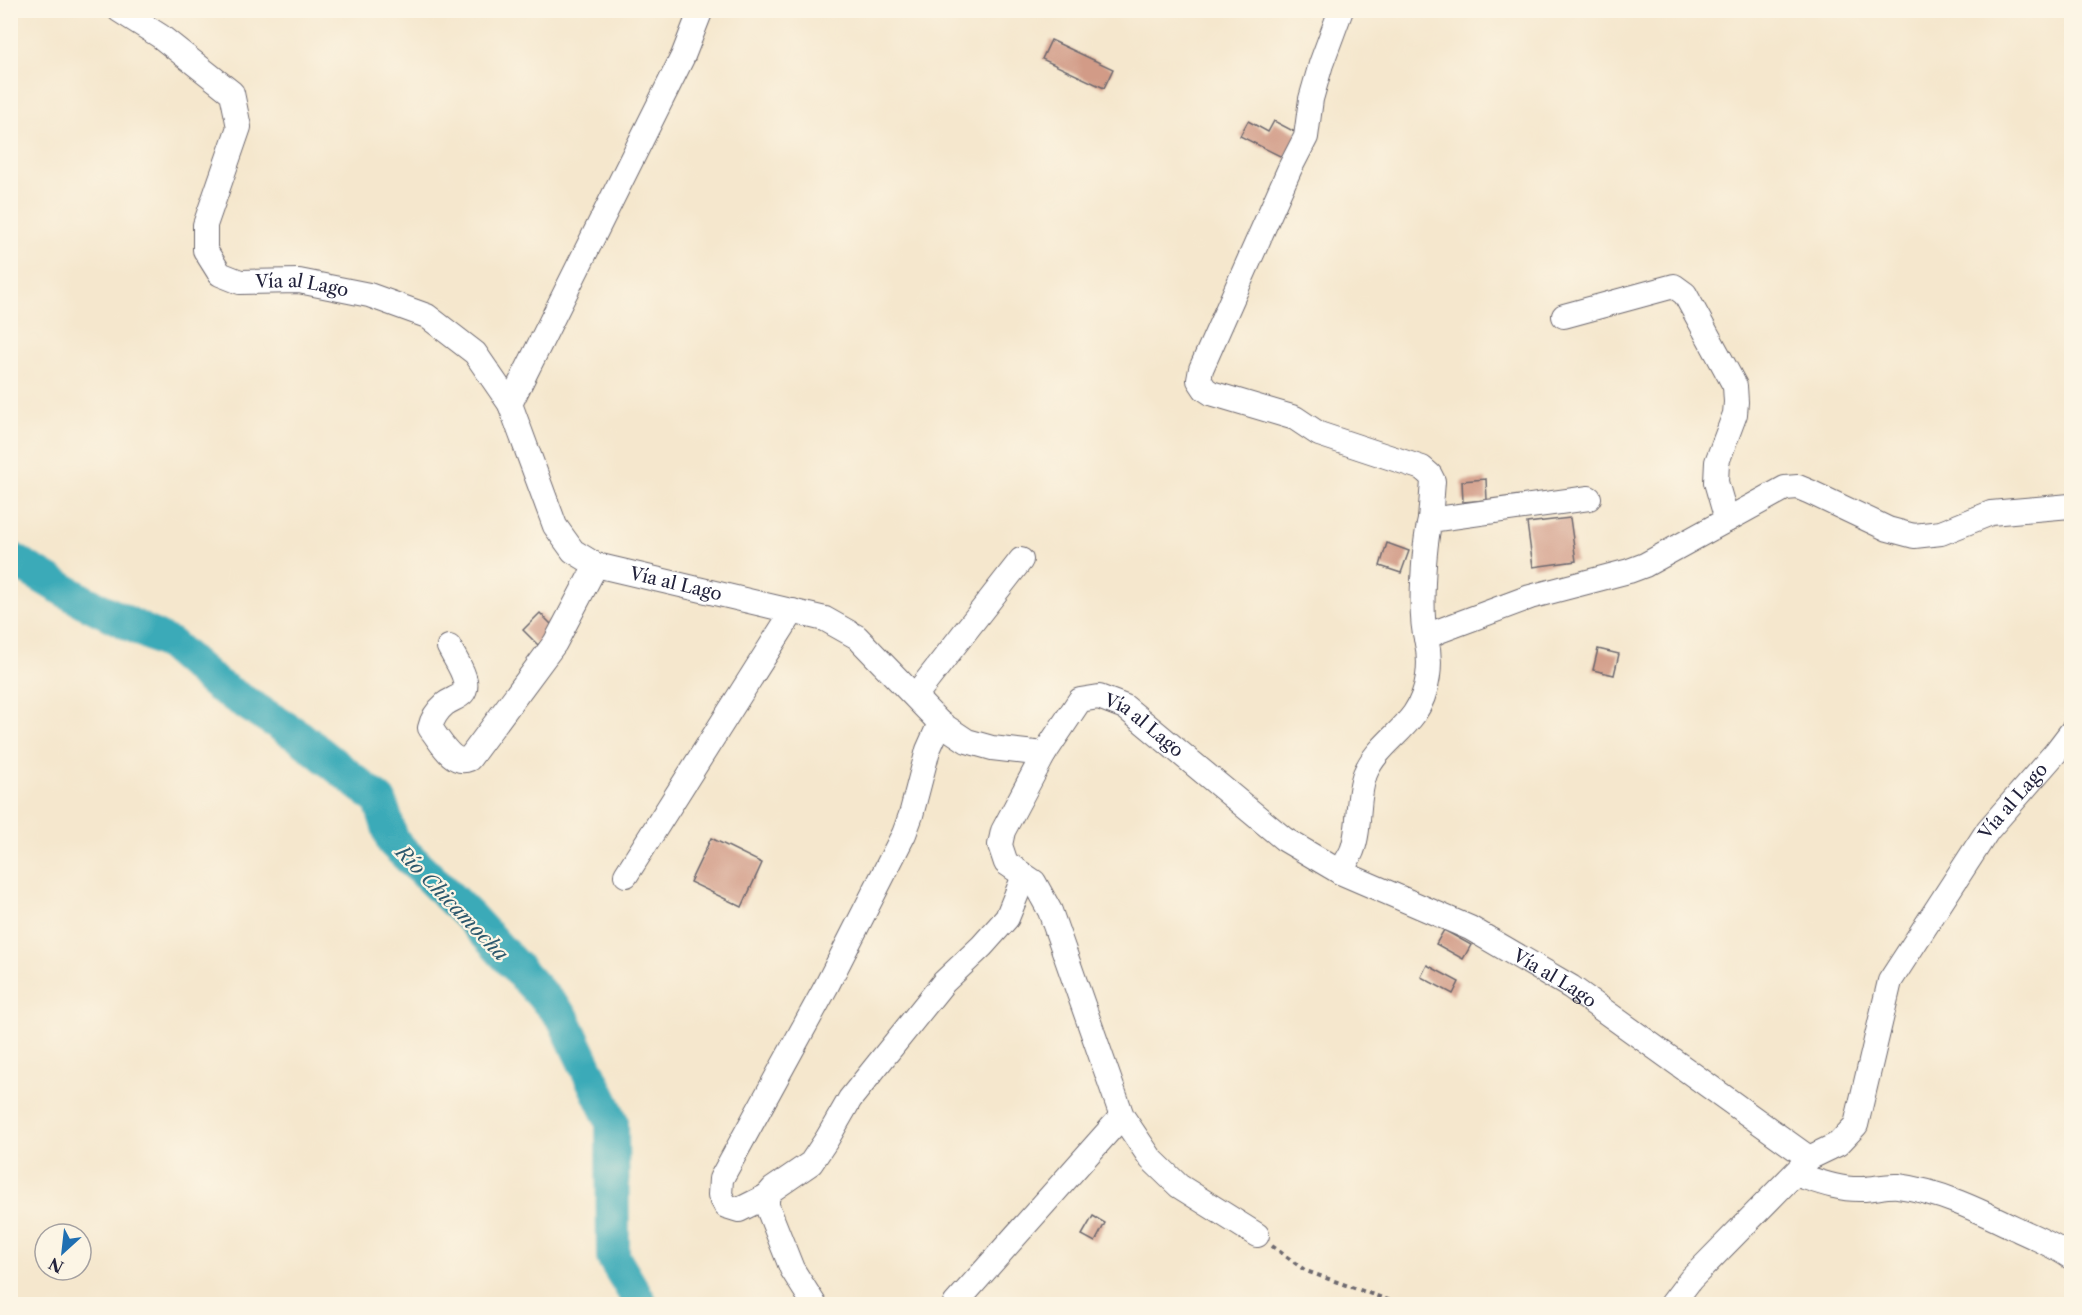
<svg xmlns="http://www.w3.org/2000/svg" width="2082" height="1315" font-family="'Libre Caslon Text',serif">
<rect width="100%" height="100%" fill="#fcf5e5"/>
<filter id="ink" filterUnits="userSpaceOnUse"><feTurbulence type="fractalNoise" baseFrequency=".0167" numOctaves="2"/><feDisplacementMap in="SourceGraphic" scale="12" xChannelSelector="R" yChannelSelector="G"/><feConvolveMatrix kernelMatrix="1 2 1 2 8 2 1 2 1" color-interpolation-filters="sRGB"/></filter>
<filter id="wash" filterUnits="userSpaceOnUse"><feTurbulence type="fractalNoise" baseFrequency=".008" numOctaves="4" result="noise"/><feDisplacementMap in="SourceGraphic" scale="24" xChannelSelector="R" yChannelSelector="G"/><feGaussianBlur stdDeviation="1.35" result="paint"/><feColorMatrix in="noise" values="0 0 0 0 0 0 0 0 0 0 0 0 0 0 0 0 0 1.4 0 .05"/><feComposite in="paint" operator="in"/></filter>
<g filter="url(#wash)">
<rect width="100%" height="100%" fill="#f5e7cd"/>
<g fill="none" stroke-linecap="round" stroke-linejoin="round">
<path stroke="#3aaab8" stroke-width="34" d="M10,558l73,43 87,43 47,41 83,52 80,64 13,41 78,76 92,100 49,104 1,135 28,47"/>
</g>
<g id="blocks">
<path fill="#d29b87" d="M1051,40l62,29 -9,19 -62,-29z
M1248,121l20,11 6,-11 25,13 -13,25 -46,-23z
M1486,479l1,21 -24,2 -1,-21z
M1570,518l6,43 -43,6 -6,-44z
M1387,543l22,8 -8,22 -21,-7z
M540,613l15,15 -17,17 -15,-15z
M1598,649l21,5 -5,21 -21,-5z
M711,838l51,25 -20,44 -52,-25z
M1444,930l27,15 -8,14 -27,-15z
M1427,965l32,17 -6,12 -32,-17z
M1093,1216l12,7 -10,19 -13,-7z"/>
</g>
</g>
<g filter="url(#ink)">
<use href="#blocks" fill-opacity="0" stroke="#6c676e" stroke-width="1.5"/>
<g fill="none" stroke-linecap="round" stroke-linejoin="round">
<defs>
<g id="minor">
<path id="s1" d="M119,10l41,26 72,57 7,34 -34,98v25l15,24 20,8 59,-1 70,14 58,21 48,37 35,51 45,122 18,25 23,14 229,54 32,18 83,86 27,18 25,7 52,6 36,-54 19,-3 26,10 159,132 56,33 130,56 101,59 238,171 29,-14 18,-19 34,-144 98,-151 68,-78 16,-21"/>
<path d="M1341,10l-20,54 -10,35 -5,38 -16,31 -89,201 -2,11 6,9 6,4 84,25 24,16 103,34 8,7 3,6 -3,39"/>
<path d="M1564,316l110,-30 11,8 50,92 1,16 -1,12 -18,48 -1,20 11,38"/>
<path d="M510,404l173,-348 18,-46"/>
<path d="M1426,638c-7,-24 -2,-93 4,-118l159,-22"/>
<path d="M449,647c5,10 15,24 16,34 3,16 -11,16 -20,23 -7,6 -13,15 -15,24 10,12 22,38 39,31l86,-116 41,-78"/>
<path d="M915,696l106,-136"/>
<path d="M1044,754l-41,77 -3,14 6,18 28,19 16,29 72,205 29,43 28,27 78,49"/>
<path d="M1340,872c4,-7 9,-14 12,-21 9,-23 4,-53 13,-77 10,-25 34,-39 49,-60 15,-22 18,-51 12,-76l13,-7 91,-34 99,-26 16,-6 140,-77 13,-1 12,5 78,37 26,7 27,-3 50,-20 79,-7"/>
<path d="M626,875l167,-264"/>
<path d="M1795,1174c22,7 44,16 67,15 13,0 23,-4 36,-3 42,5 84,26 121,44 18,8 36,16 53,28"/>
<path d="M767,1196l-28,14 -13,-4 -6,-11 1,-16 105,-192 78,-153 7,-19 17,-65 12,-27"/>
<path d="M814,1304l-22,-35 -25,-63v-10l6,-7 38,-26 16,-24 23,-40 94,-117 38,-36 25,-28 17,-42"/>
<path d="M955,1304l167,-188"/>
<path d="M1672,1304l19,-25 115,-117"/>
</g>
</defs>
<use href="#minor" stroke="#6c676e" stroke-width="26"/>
<path stroke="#6c676e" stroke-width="4" stroke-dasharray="4.5 4.5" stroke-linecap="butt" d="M1272,1246l34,25 82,29 7,4"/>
<use href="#minor" stroke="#fff" stroke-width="24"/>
</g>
</g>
<g text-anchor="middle" stroke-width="4.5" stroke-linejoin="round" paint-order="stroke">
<g font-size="18" fill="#22223b" stroke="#fcf5e5">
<text dy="6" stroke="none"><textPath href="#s1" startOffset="416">Vía al Lago</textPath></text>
<text dy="6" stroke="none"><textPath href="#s1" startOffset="938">Vía al Lago</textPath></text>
<text dy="6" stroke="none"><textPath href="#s1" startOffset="1496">Vía al Lago</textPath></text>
<text dy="6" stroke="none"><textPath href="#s1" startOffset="2718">Vía al Lago</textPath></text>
<text dy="6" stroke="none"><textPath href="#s1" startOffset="1982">Vía al Lago</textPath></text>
</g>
<g font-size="20" font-style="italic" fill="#2c586d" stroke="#fcf5e5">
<text transform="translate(452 903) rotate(46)" y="7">Río Chicamocha</text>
</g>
</g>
<rect width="2082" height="1315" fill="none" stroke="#fcf5e5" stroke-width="36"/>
<g transform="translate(63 1252) rotate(207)"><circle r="28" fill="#fcf5e5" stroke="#a5a1a1" stroke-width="1.5"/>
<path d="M0-4.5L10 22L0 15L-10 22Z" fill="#1f6fb2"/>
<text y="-9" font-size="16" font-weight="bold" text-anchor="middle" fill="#22223b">N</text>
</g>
</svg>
